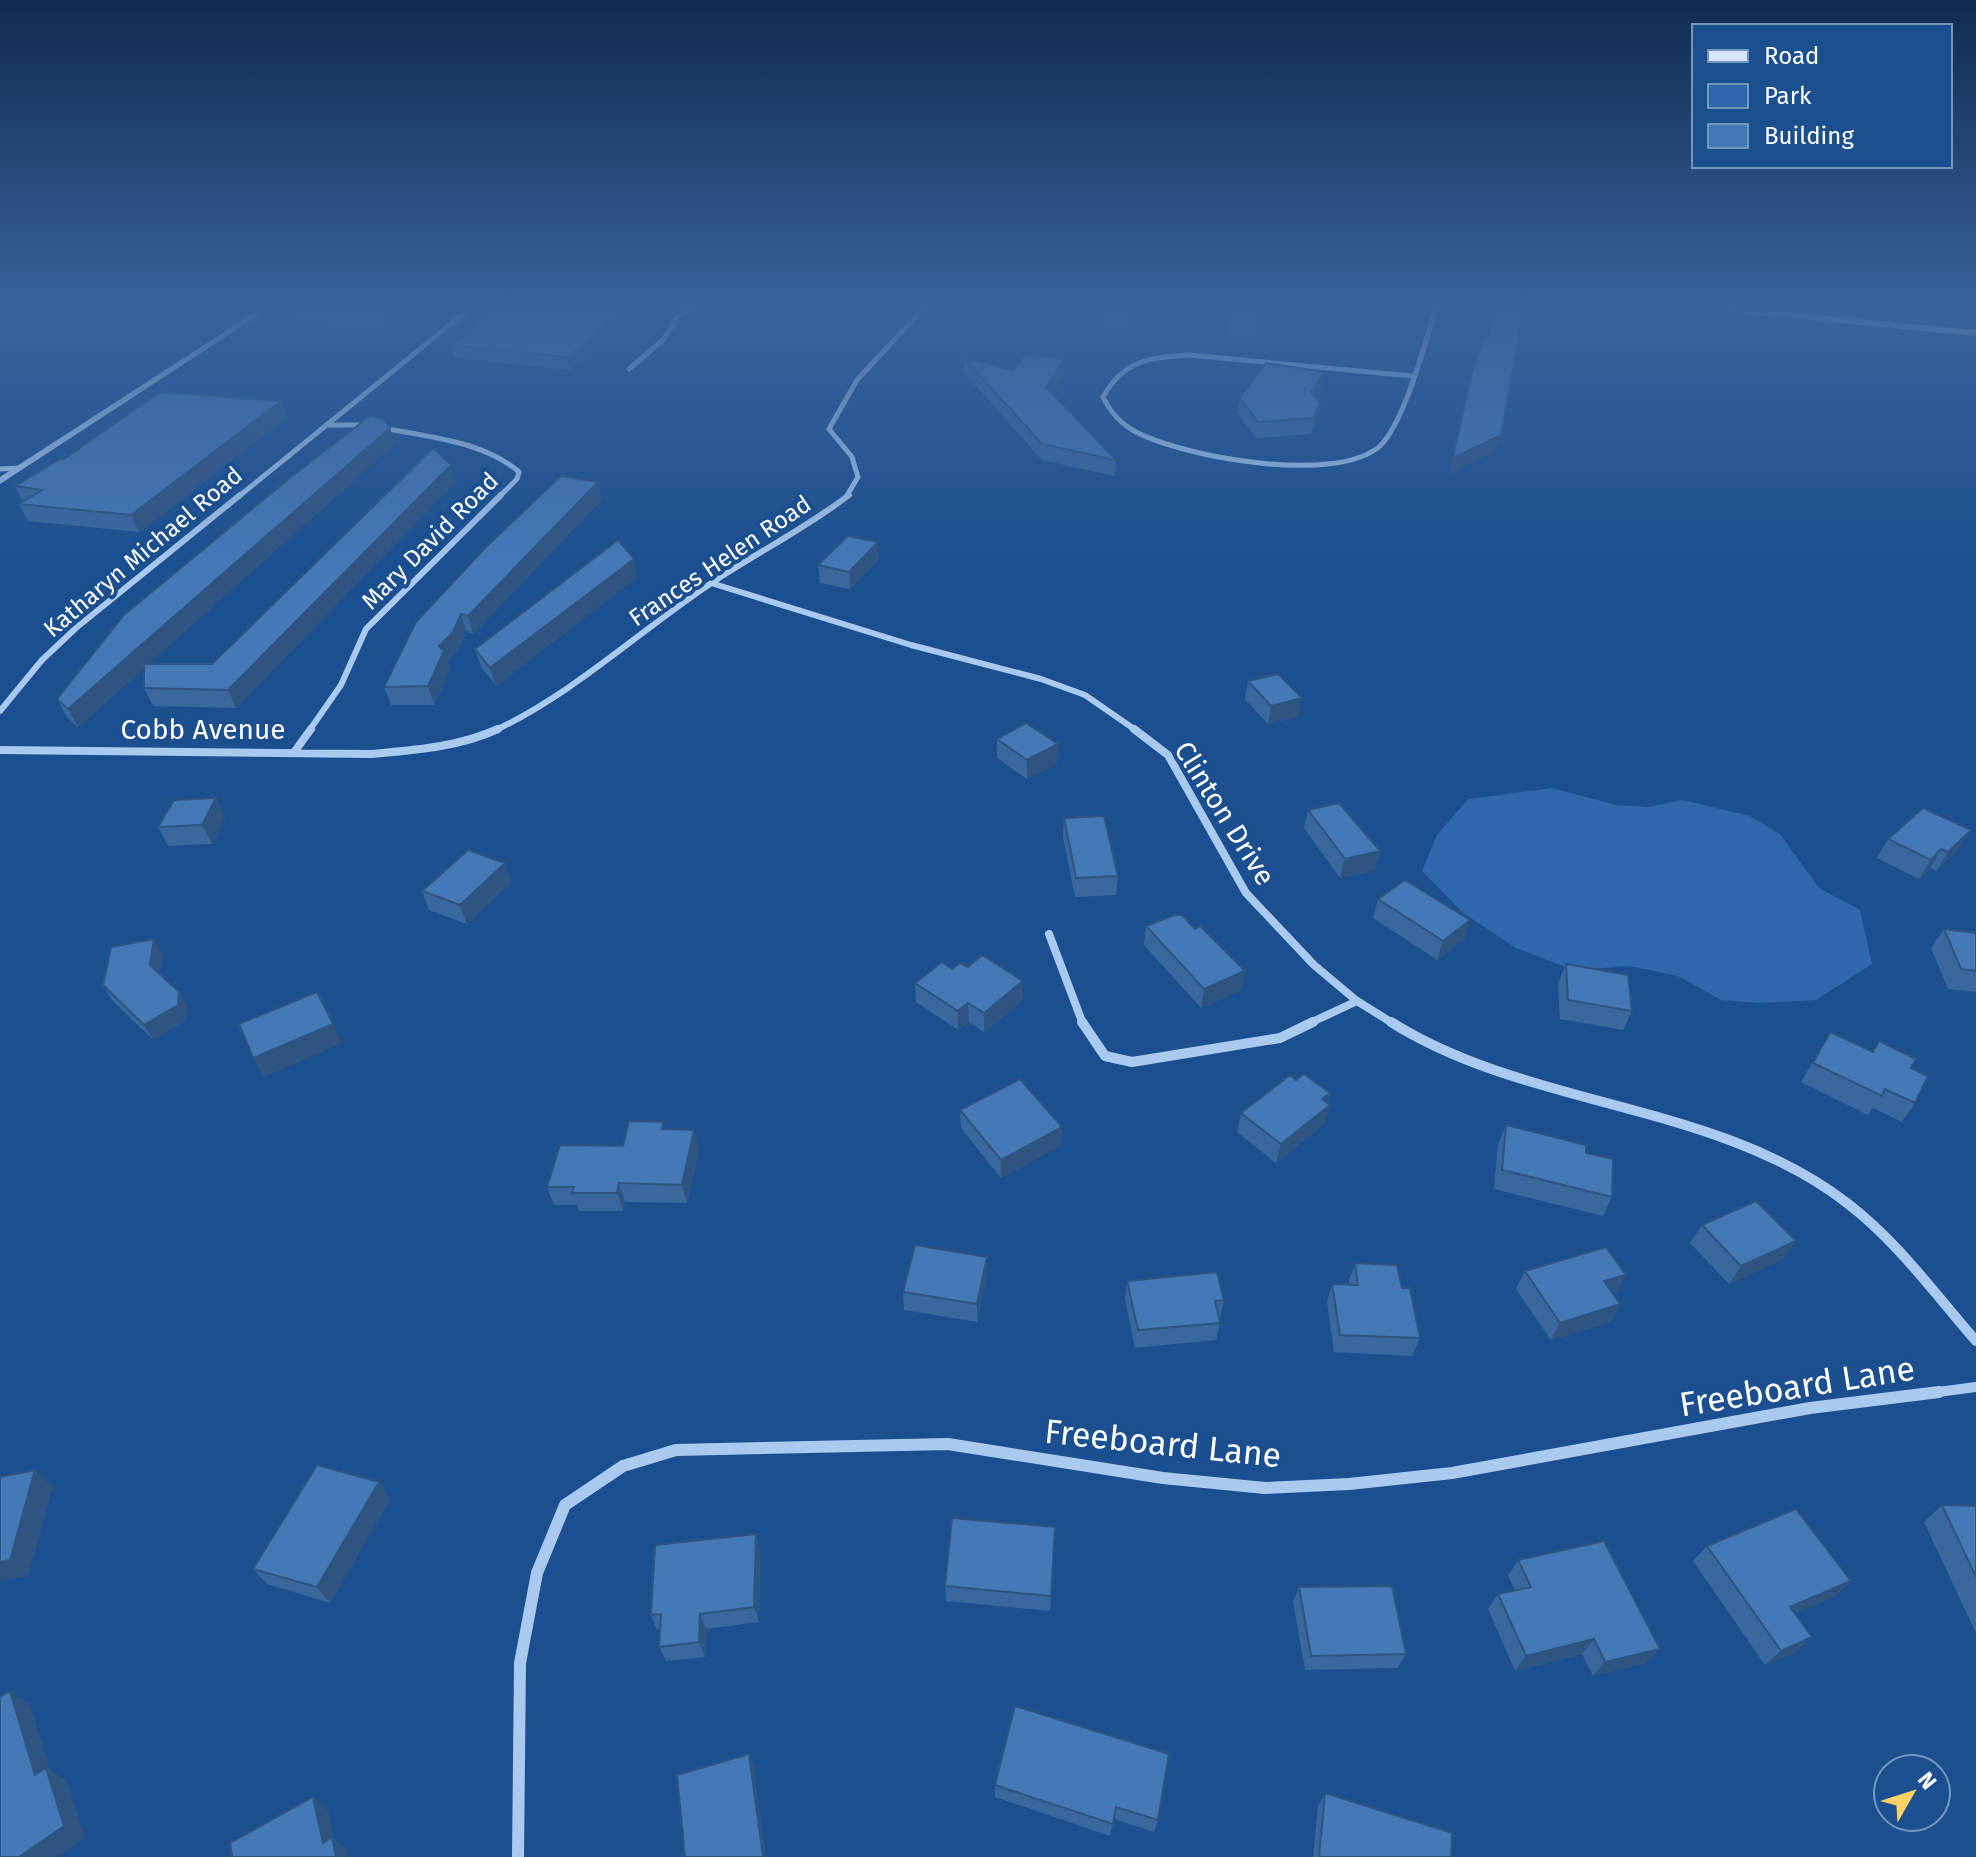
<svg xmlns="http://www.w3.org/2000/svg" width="1976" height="1857" font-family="'Fira Sans',sans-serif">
<rect width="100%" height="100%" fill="#1b4f8f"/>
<path fill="#2e69ad" d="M1552,788l64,17 33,2 33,-7 68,16 30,18 39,54 41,22 12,54 -56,36 -57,3 -38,-3 -43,-24 -48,-10 -57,4 -57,-22 -53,-35 -41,-42 15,-36 31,-36z"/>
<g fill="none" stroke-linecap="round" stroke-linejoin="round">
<path stroke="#a9c9ee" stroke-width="5" d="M629,369l34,-29 14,-22 12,-8
M1413,376l-225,-21c-40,3 -64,5 -85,42 8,16 17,26 33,35 48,25 200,53 244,14 24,-23 45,-102 55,-136
M328,425h38
M383,428c44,9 101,13 136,44l-2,7 -18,18
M0,469l19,-1
M238,497l230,-187
M846,497l12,-20 -6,-20 -23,-28 28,-49 65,-70"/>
<path stroke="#a9c9ee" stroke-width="6" d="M711,583l200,62 130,34 44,16 52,36
M0,711l42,-51 34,-32 164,-133
M309,731l32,-46 25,-56 135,-134
M494,731c80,-38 143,-98 216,-147 46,-31 95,-55 139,-89"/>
<path stroke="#a9c9ee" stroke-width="8" d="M1134,729l34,26 78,138 68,72 43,36 37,23
M0,750l371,4c43,-4 88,-7 127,-25
M295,751l16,-22
M1049,934l34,90
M1308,1024l49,-23"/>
<path stroke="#a9c9ee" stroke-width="10" d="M1082,1022l23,34 27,6 148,-24 33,-16
M1391,1022c138,87 324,79 456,181 50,38 88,91 129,138
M1923,1394l53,-7"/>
<path stroke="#a9c9ee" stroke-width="12" d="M518,1857l2,-194 17,-90 28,-68 58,-39 53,-16 272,-6 215,34 102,10 84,-4 103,-11 358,-65 129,-16"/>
<path fill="#a9c9ee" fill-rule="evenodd" d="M258,310h9l-267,174v-7z"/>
<path fill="#d6e6fa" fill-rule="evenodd" d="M1732,310h32l212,20v6l-240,-23z"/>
</g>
<path fill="#3a679d" d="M288,310h129l-30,23 -95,-10z
M493,310h153l-14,12 -4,-1 -58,49 -115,-12 -3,-13z
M727,310h47l-8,7 -39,-6z
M1135,310l-8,19 -30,-3 1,-13z
M1227,310h28l1,14 -1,13 -27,-1z
M964,358l49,12 52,-11v15l-13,19 64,67 -1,16 -73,-16 -78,-87z
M1322,388l-6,10 4,5 -3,16 -6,15 -55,4 -18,-25 2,-15z
M281,401l6,16 -148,115 -111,-11 -9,-17 4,-2 -8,-16 49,-27z
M395,444l-247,220h64l243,-182 -219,226 -83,-2 -9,-18v-20l-66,59 -11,-10 -10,-18z
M602,499l-129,135 -7,-3 -8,19 -11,11 3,8 -16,36h-43l-7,-18 32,-65z
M879,559l-29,30 -30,-6 -2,-18z
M637,577l-141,109 -15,-19 -6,-18z
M1248,681l51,35 -31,8 -23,-25z
M997,739l60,24 -30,16 -30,-21z
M216,798l9,19 -13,27 -44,2 -10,-19z
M1308,810l67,60 -35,8 -36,-50z
M1064,818l54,58 -2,19 -41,2 -12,-60z
M1888,839l71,10 -23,22 -6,-3 -11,11 -42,-21z
M511,882l-44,42 -38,-14 -7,-19z
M1378,899l92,21 -6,19 -27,21 -64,-42z
M1146,926l49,3 50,42 -4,19 -40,18 -57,-63z
M1944,929l32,4v59l-28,-3 -17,-41z
M163,954l-4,20 20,18 8,14v13l-34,21 -41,-40 -9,-15z
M1566,964l66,47 -9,19 -63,-11 -2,-36z
M968,967l55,14v19l-39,32 -15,-10 -11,8 -42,-28 -1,-19 37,-14z
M1830,1032l42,20 7,-11 32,27 4,35 -13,19 -29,-14 -5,7 -67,-33z
M1296,1080l34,13 -3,10 -3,21 -48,39 -39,-31 4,-19z
M960,1110l101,35 -60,33 -40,-50z
M1506,1125l80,28 26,44 -9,19 -109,-27 4,-45z
M666,1130l33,19 -12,54 -62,-1 -2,9h-44l-2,-6h-23l-7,-18 76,-41z
M1702,1225l81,34 -54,25 -39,-41z
M1355,1263l47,25 18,50 -8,18 -78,-4 -7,-50 5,-18h17v-3z
M1525,1271l91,22 -3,1 7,10 -10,18 -59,18 -35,-51z
M987,1276l-10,46 -73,-12 -1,-18z
M1127,1281l97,19 -4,18h-1l1,5 -4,17 -81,8 -10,-49z
M390,1499l-60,104 -63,-19 -14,-15z
M1942,1505l34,1v127l-52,-111z
M1055,1527l-5,84 -104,-10 -1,-15z
M756,1534l4,16 -1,72 -53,7 -1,28 -39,4 -7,-14 1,-17h-3l-6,-15z
M1707,1546l144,35 -17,16 -39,16 1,39 -31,13 -72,-104z
M1518,1560l128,103 -53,13 -11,-22 -67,17 -27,-62 10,-15 17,-4 -7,-14z
M1299,1587l107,67 -8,14 -93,2 -12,-68z
M1015,1706l143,114 -4,12 -40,-13 -4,17 -115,-39v-12z
M1325,1793l126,64h-138l5,-51z"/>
<path fill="#305480" d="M396,310h21l-30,23 -4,-13z
M624,310h2l2,11 -58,49 -3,-13z
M630,310h16l-14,12z
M765,310h9l-8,7z
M1130,310h5l-8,19 1,-13z
M1065,359v15l-20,29 1,-16z
M1324,372l-2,16 -13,20 2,-16z
M281,401l6,16 -148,115 -8,-17z
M1320,403l-3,16 -6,15 3,-16z
M390,428l5,16 -317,283 -10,-18z
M1501,435l-5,16 -47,24 4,-17z
M451,465l4,17 -219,226 -8,-18z
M598,482l4,17 -129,135 -5,-18z
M878,542l1,17 -29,30 -1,-17z
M634,559l3,18 -141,109 -6,-18z
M461,614l5,17 -8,19 -11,11 3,8 -16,36 -6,-19 11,-40z
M1302,698l-3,18 -31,8 3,-18z
M1058,744l-1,19 -30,16v-19z
M216,798l9,19 -13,27 -10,-19z
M1971,830l-12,19 -23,22 12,-19z
M1941,849l-11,19 -11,11 12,-19z
M1380,851l-5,19 -35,8 5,-19z
M505,863l6,19 -44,42 -7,-19z
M1470,920l-6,19 -27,21 6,-19z
M154,939l9,15 -5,25 -8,-14z
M1245,971l-4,19 -40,18 3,-19z
M1023,981v19l-39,32v-19z
M179,992l8,14v13l-34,21 -9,-15z
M968,1003l1,19 -11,8v-19z
M333,1024l9,19 -78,34 -11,-19z
M1330,1093l-5,15 5,-3 -6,19 -48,39 5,-19 41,-45z
M1062,1127l-1,18 -60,33v-18z
M694,1130l5,19 -12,54 -5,-18z
M619,1183l6,19 -2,9 -6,-18z
M1796,1241l-13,18 -54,25 12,-18z
M987,1257v19l-10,46v-18z
M1626,1275l-10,18 -22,6 10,-18z
M1620,1304l-10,18 -59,18 9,-17z
M35,1470l18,17 -25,89 -28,5v-19z
M379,1482l11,17 -60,104 -13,-16z
M756,1534l4,16 -1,72 -5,-15z
M1851,1581l-17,16 -60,25 16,-15z
M700,1614l6,15 -1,28 -6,-15z
M1812,1637l-16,15 -31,13 16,-14z
M1594,1639l-12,15 -67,17 11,-15z
M1660,1649l-14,14 -53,13 12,-14z
M10,1691l20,13 20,66 17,11 18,57 -28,19h-38l16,-82z
M749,1754l5,13 12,90h-3z
M313,1797l15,13 6,29 13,10 1,8h-12l-13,-14z"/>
<path fill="#4478b7" stroke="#305480" stroke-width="2" d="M290,310h106l-13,10z
M493,310h131l-57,47 -115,-12z
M1099,310h31l-2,6 -30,-3z
M1229,310h26l1,14 -26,-2z
M1495,310h28l-22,125 -48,23 18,-82 13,-37 3,1z
M1026,354l39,5 -19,28 70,73 -74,-16 -78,-86 49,12z
M1266,363l58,9 -13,20 9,11 -6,15 -56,4 -18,-24z
M160,392l121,9 -150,114 -112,-11 23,-14 -27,-4 45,-27h4z
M370,416l13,3 7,9 -322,281 -11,-10 67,-84 162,-134z
M433,448l18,17 -223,225 -84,-2v-24h68z
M561,476l37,6 -130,134 -7,-2 -8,18 -14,14 5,5 -16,35 -44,1 32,-65 69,-74z
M848,536l30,6 -29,30 -31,-7z
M618,540l16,19 -144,109 -15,-19z
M1278,674l24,24 -31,8 -23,-25z
M1026,723l32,21 -31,16 -30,-21z
M216,798l-14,27 -44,2 16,-27z
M1339,803l41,48 -35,8 -37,-49z
M1923,808l48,22 -23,22 -7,-3 -10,11 -43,-21z
M1104,816l14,60 -42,2 -12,-60z
M468,850l37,13 -45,42 -38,-14z
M1405,880l65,40 -27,21 -65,-42z
M1174,915h8l13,14 5,-3 45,45 -41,18 -58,-63z
M1944,929l32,4v38l-15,-2z
M154,939l-4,26 29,27 -1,13 -34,20 -41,-40 8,-38z
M982,955l41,26 -39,32 -16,-10 -10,8 -43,-28 27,-21 10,7 8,-6 8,4z
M1566,964l62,11 4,36 -64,-11z
M317,992l16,32 -80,34 -14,-34z
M1830,1032l43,20 6,-11 37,18 -5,9 17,8 -13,27 -30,-14 -3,7 -69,-33z
M1304,1074l26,19 -8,6 8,6 -49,39 -40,-31 49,-38 6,5z
M1020,1079l42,48 -61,33 -41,-50z
M629,1121l35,1 -2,7 32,1 -12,55 -63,-2 -2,10h-45l2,-6h-27l13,-42 63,1z
M1506,1125l80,20v8l27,6 -1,38 -110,-27z
M1756,1201l40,40 -55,25 -39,-41z
M915,1245l72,12 -10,47 -74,-12z
M1606,1247l20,28 -22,6 16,23 -60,19 -35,-52z
M1355,1263l42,2 5,23h8l10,50 -80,-3 -8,-51 26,1z
M1217,1272l7,28 -9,1 5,22 -82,7 -11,-49z
M317,1465l62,17 -62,105 -64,-18z
M35,1470l-25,90 -10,2v-85z
M1942,1505l34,1v71z
M1796,1509l55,72 -61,26 22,30 -31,14 -74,-105z
M952,1518l103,9 -4,69 -106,-10z
M756,1534l-2,73 -54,7 -1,28 -40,5 2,-33 -10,1 4,-70z
M1604,1541l56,108 -55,13 -11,-23 -68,17 -28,-62 33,-7 -13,-27z
M1392,1586l14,68 -95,2 -12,-69z
M10,1691l25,84 11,-7 18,58 -45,31h-19v-160z
M1015,1706l154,48 -11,66 -42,-13 -3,17 -118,-39z
M749,1754l14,103h-78l-8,-82z
M1325,1793l127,40 -1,24h-132z
M313,1797l10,46 9,-6 4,20h-108l4,-2 -2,-12z"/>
<linearGradient id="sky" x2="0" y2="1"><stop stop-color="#0f2b4f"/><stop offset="0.54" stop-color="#39639b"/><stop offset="1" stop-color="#39639b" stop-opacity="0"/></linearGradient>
<rect width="1976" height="570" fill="url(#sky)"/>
<g text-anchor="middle" stroke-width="8" stroke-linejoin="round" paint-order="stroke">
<g font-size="24" fill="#fff" stroke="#1b4f8f">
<text transform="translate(430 541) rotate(-45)" y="8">Mary David Road</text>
<text transform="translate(143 552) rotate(-40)" y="8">Katharyn Michael Road</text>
<text transform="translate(720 561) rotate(-34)" y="8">Frances Helen Road</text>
</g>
<g font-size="28" fill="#fff" stroke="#1b4f8f">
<text x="203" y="739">Cobb Avenue</text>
<text transform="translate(1225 813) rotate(58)" y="10">Clinton Drive</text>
</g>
<g font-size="34" fill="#fff" stroke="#1b4f8f">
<text transform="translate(1797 1386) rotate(-9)" y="12">Freeboard Lane</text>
<text transform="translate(1163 1443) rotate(6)" y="12">Freeboard Lane</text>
</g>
</g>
<rect x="1692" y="24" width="260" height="144" fill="#1b4f8f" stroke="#7695bc" stroke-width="2"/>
<rect x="1708" y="50" width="40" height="12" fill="#d6e6fa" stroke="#7695bc" stroke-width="2"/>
<text x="1764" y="64" font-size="24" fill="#ffffff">Road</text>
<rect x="1708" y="84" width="40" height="24" fill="#2e69ad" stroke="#7695bc" stroke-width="2"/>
<text x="1764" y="104" font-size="24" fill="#ffffff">Park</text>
<rect x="1708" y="124" width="40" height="24" fill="#4478b7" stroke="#7695bc" stroke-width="2"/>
<text x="1764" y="144" font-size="24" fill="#ffffff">Building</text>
<g transform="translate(1912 1793) rotate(51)"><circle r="38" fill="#1b4f8f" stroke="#7695bc" stroke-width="2"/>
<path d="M0-6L14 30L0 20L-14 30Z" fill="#ffd166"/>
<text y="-12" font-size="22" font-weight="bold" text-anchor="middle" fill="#ffffff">N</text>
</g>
</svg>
